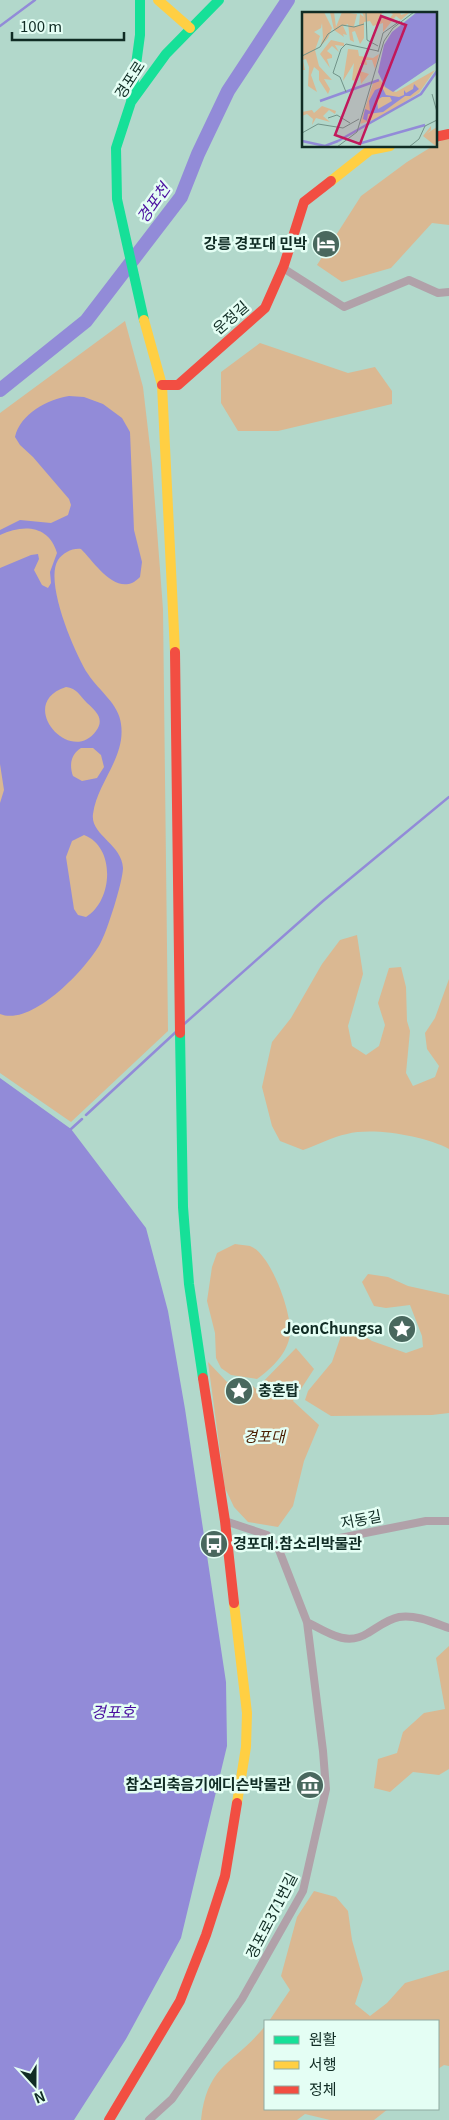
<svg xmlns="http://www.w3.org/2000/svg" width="449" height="2120" font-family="Georgia,'Noto Sans KR',serif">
<rect width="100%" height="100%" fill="#b2d8cb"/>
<path fill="#dab892" d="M449,136v89l-17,-2 -41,45 -49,14 -25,-17 44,-69 46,-34z
M125,321l18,66 9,77 11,145 5,422 -97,91 -71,-49v-660z
M260,343l88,30 27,-6 17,24v13l-114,27h-40l-17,-28v-31z
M357,935l6,39 -15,52 4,20 14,9 13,-9 6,-21 -7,-22 11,-35 12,-1 5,20 1,34 3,10 -4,42 7,13 22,-9 4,-11 -12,-17 -2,-16 10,-15 14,-39v170c-24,-13 -76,-22 -102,-15 -15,3 -29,11 -44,16l-23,-9 -8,-15 -10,-39 10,-45 19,-24 31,-54 18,-24z
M235,1244c4,1 11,1 15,2 21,8 42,67 40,88 -2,19 -18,34 -33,45l-26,-4 -10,-7 -5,-10 -1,-25 -8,-32 5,-34 5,-14z
M368,1274l20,3 20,9 41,9v118l-17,2 -101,1 -26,-16 3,-9 24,-29 12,-35 9,2 19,12 34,12 17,-6 -1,-11 -12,-31 -24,3 -12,-2 -12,-24z
M296,1348l18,21 -21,32 26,24 -15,36 -11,45 -15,21 -30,-5 -14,-15 -9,-19 -17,-126 19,20 18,-4 11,11z
M449,1646v123l-10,6 -26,-3 -23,20 -16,-4 4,-29 19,-6 6,-21 21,-19 21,-4 -9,-51z
M314,1891l22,6 12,14 4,29 11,39 -8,25 15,12 17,-13 18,-20 44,-13v96l-5,-1 -6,4v-48h-169l21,-31 -9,-14 16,-59z
M265,2026v83h123l-14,11h-44l-25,-6 -8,6h-96c6,-57 34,-56 64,-94z"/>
<path fill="#928bd8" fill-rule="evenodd" d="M69,396l15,1 19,7 19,14 8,14 4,98 8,32 -2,15c-22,23 -45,-14 -59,-28 -9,-1 -18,4 -23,11 -14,22 17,94 30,114 11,17 31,30 33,50 5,33 -24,59 -28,90 -3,21 29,30 30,54 0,13 -16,64 -23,76 -14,25 -68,83 -100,70v-211l4,-13 -4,-26v-196l31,-13 7,-1 1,5 -5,11 8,15 6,3 3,-5 -1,-11 7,-19c-8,-28 -34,-29 -57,-18v-5l20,-10 31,3 17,-8 3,-10 -2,-6 -36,-42 -13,-12 -5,-8c5,-23 33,-38 54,-41zM66,687c11,1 14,9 21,16 9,8 18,16 9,28 -26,36 -81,-28 -30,-44zM81,748h12l8,7 3,12 -7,11 -15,3 -9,-5c-4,-11 -2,-22 8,-28zM84,835c32,12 29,66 2,82l-8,-2 -4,-6 -8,-52 6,-16z
M0,1078l71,51 75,99 22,83 17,98 41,273 1,64 -46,192 -55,101 -52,81h-74z"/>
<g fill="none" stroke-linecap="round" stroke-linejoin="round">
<path stroke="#928bd8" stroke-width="2.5" d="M0,26l35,-26
M183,1025l140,-124 126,-104
M86,1115l91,-84
M71,1129l11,-10"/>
<path stroke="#928bd8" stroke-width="14" d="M0,390l86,-69 95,-124 17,-43 30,-63 60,-91"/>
<path stroke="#b1a1a9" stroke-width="8" d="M283,268l61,39 65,-27 29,13 11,-1
M279,1550l147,-29h23
M307,1622c20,10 39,25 61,11 10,-6 20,-14 31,-16 16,-3 36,6 50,11
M149,2120l23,-21 70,-100 61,-108 23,-102 -3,-38 -16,-129 -28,-72 -12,-15 -42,-14"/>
<path stroke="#16e098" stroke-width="10" d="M131,102l9,-67v-35
M144,320l-27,-121 -1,-51 15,-46 35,-48 53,-54
M180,1033l3,174 6,77 14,94"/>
<path stroke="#ffcf43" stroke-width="10" d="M158,0l32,28
M331,181l39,-31 20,-4
M144,320l18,65 13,267
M234,1603l13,110 -1,34 -9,56"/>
<path stroke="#f24e42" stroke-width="10" d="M435,137l14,-3
M162,385h16l87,-77 19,-43 20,-63 27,-21
M175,652l5,381
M203,1378l22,143 9,82
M109,2120l71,-119 26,-66 19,-59 12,-73"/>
</g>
<defs>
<symbol id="hotel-disc" viewBox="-11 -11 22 22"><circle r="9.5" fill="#49685e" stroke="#e4fef4"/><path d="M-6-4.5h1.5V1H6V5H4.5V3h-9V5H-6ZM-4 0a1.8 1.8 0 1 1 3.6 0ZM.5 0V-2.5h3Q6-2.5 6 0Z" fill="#fff"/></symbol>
<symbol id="sight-disc" viewBox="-11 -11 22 22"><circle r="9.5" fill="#49685e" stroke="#e4fef4"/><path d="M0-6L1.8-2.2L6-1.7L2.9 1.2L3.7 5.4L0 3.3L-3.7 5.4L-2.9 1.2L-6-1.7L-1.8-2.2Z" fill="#fff"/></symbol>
<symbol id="bus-disc" viewBox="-11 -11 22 22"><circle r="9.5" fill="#49685e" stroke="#e4fef4"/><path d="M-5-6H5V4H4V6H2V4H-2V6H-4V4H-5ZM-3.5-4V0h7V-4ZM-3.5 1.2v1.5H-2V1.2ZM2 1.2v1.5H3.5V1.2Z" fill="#fff"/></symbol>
<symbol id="museum-disc" viewBox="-11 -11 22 22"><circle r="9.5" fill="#49685e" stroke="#e4fef4"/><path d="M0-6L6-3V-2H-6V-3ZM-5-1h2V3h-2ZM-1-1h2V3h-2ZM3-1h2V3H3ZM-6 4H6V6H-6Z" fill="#fff"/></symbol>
</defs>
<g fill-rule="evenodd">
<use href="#hotel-disc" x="310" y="228" width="32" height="32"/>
<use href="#sight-disc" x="386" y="1313" width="32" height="32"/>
<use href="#sight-disc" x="223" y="1375" width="32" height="32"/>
<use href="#bus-disc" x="198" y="1528" width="32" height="32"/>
<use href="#museum-disc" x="294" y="1769" width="32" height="32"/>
</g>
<g text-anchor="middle" stroke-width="5" stroke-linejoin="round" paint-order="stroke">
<g font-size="15" fill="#102c24" stroke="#e4fef4">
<text transform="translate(130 80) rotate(-57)" y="5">경포로</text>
<text transform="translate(231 318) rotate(-41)" y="5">운정길</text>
<text transform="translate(361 1520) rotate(-11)" y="5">저동길</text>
<text transform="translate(272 1916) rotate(-63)" y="5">경포로371번길</text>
</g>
<g font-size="15" font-weight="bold" fill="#102c24" stroke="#e4fef4" text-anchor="end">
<text x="307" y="249">강릉 경포대 민박</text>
<text x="383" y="1334">JeonChungsa</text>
<text x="258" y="1396" text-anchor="start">충혼탑</text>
<text x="233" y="1549" text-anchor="start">경포대.참소리박물관</text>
<text x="291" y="1790">참소리축음기에디슨박물관</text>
</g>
<g font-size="15" font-style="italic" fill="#4b1e00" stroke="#e4fef4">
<text x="264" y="1442">경포대</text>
</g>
<g font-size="16" font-style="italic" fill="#490e9f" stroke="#e4fef4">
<text transform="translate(153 203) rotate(-55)" y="6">경포천</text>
<text x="113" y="1718">경포호</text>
</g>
</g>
<g transform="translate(302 12)">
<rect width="135" height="135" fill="#b2d8cb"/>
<path d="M0,0h22l8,16 -4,10 -8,9 3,-9 -1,-15 -1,5 -7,4 6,4 -5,14 4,16 13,14 -8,-1 6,10 -2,5 -9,-14v-9l-5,-4 -3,8 6,17 -9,-6 1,-19 -3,-8 -3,1 2,10h-3zM28,0h4l2,15 6,-15 15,2 -3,12h5l1,-12 4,3 -2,-5h21l-4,6 10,1 4,-5 -5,-2h12l1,3 9,-3 -9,8 -5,-4 -13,16v-9l-10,3 -3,-5 -6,1v16l-4,6 -5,-13 -3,1 2,10 -4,-2 -2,-16 -5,2 4,9 -4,-1 1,3 -10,-7zM29,28l13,3v3l-9,-1 4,7 -7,-6 -5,5 5,4v3l-5,1 3,9 -10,-14zM46,37l10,1 1,6 14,2 6,-4 -4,15 -3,-9h-6l1,5 -7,-1v7l9,3 -8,10 -1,-9 -5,6 -3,-1 2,-17 -11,18zM133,58l-16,23 -40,25 -19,6 13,-41 7,-3 8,9 8,3zM20,94l14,5 -1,3 -6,-4 -6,6 7,6 -14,-4 -4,7 1,-6 -6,-5 -5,2v-4l10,-2 2,3zM129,114v4l-5,4 11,-7v20l-14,-11z" fill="#dab892"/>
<path d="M115,0h20v50l-44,30 -8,-5 -7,-15 6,-27 8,-13zM112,72l5,5 -9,7h-5l-22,16 -15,2 -1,7 -4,-2 2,-10 5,2 -1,-10 6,-11 7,-3 4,8 13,2 5,-2v-5l2,3 7,-4zM80,85h8l2,4 -14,8 -1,-9z" fill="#928bd8" fill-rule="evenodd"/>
<path fill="none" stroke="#928bd8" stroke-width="2.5" d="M18,89l59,-21M0,129l23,5 13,-5M36,129l83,-47 16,-23M56,132l67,-19"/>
<path fill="none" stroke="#719388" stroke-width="1" d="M64,0l1,28 11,6M76,40l5,-19 17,-12M0,44l18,-9 8,-13 14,-9 12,2 10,-3M44,80l-6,-15 -7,-4 8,-24 5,-5 32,7M130,82l5,18M26,106l9,-3 13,8M0,121l16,-9 25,4 16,-9M35,135l20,-15 27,-91 9,-13 21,-16M107,135l10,-8 6,-13 12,-6"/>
<path fill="#c2185b" fill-opacity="0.15" stroke="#c2185b" stroke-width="2.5" d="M79,4l25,9 -46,119 -25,-9z"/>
<rect width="135" height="135" fill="none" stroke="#102c24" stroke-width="2.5"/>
</g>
<rect x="264" y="2020" width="175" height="90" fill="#e4fef4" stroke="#8faaa1"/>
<rect x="274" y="2036" width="25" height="8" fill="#16e098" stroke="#8faaa1"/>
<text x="309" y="2045" font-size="15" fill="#102c24">원활</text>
<rect x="274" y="2061" width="25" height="8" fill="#ffcf43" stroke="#8faaa1"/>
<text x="309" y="2070" font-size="15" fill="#102c24">서행</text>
<rect x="274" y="2086" width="25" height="8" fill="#f24e42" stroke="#8faaa1"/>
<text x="309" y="2095" font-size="15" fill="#102c24">정체</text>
<g transform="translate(35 2085) rotate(159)" stroke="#e4fef4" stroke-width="4" paint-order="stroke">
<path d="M0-4L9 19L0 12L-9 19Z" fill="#102c24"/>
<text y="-8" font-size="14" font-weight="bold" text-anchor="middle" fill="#102c24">N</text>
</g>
<path d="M12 32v8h112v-8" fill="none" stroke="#102c24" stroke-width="2.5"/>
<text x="20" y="32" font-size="15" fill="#102c24" stroke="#e4fef4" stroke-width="4" paint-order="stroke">100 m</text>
</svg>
